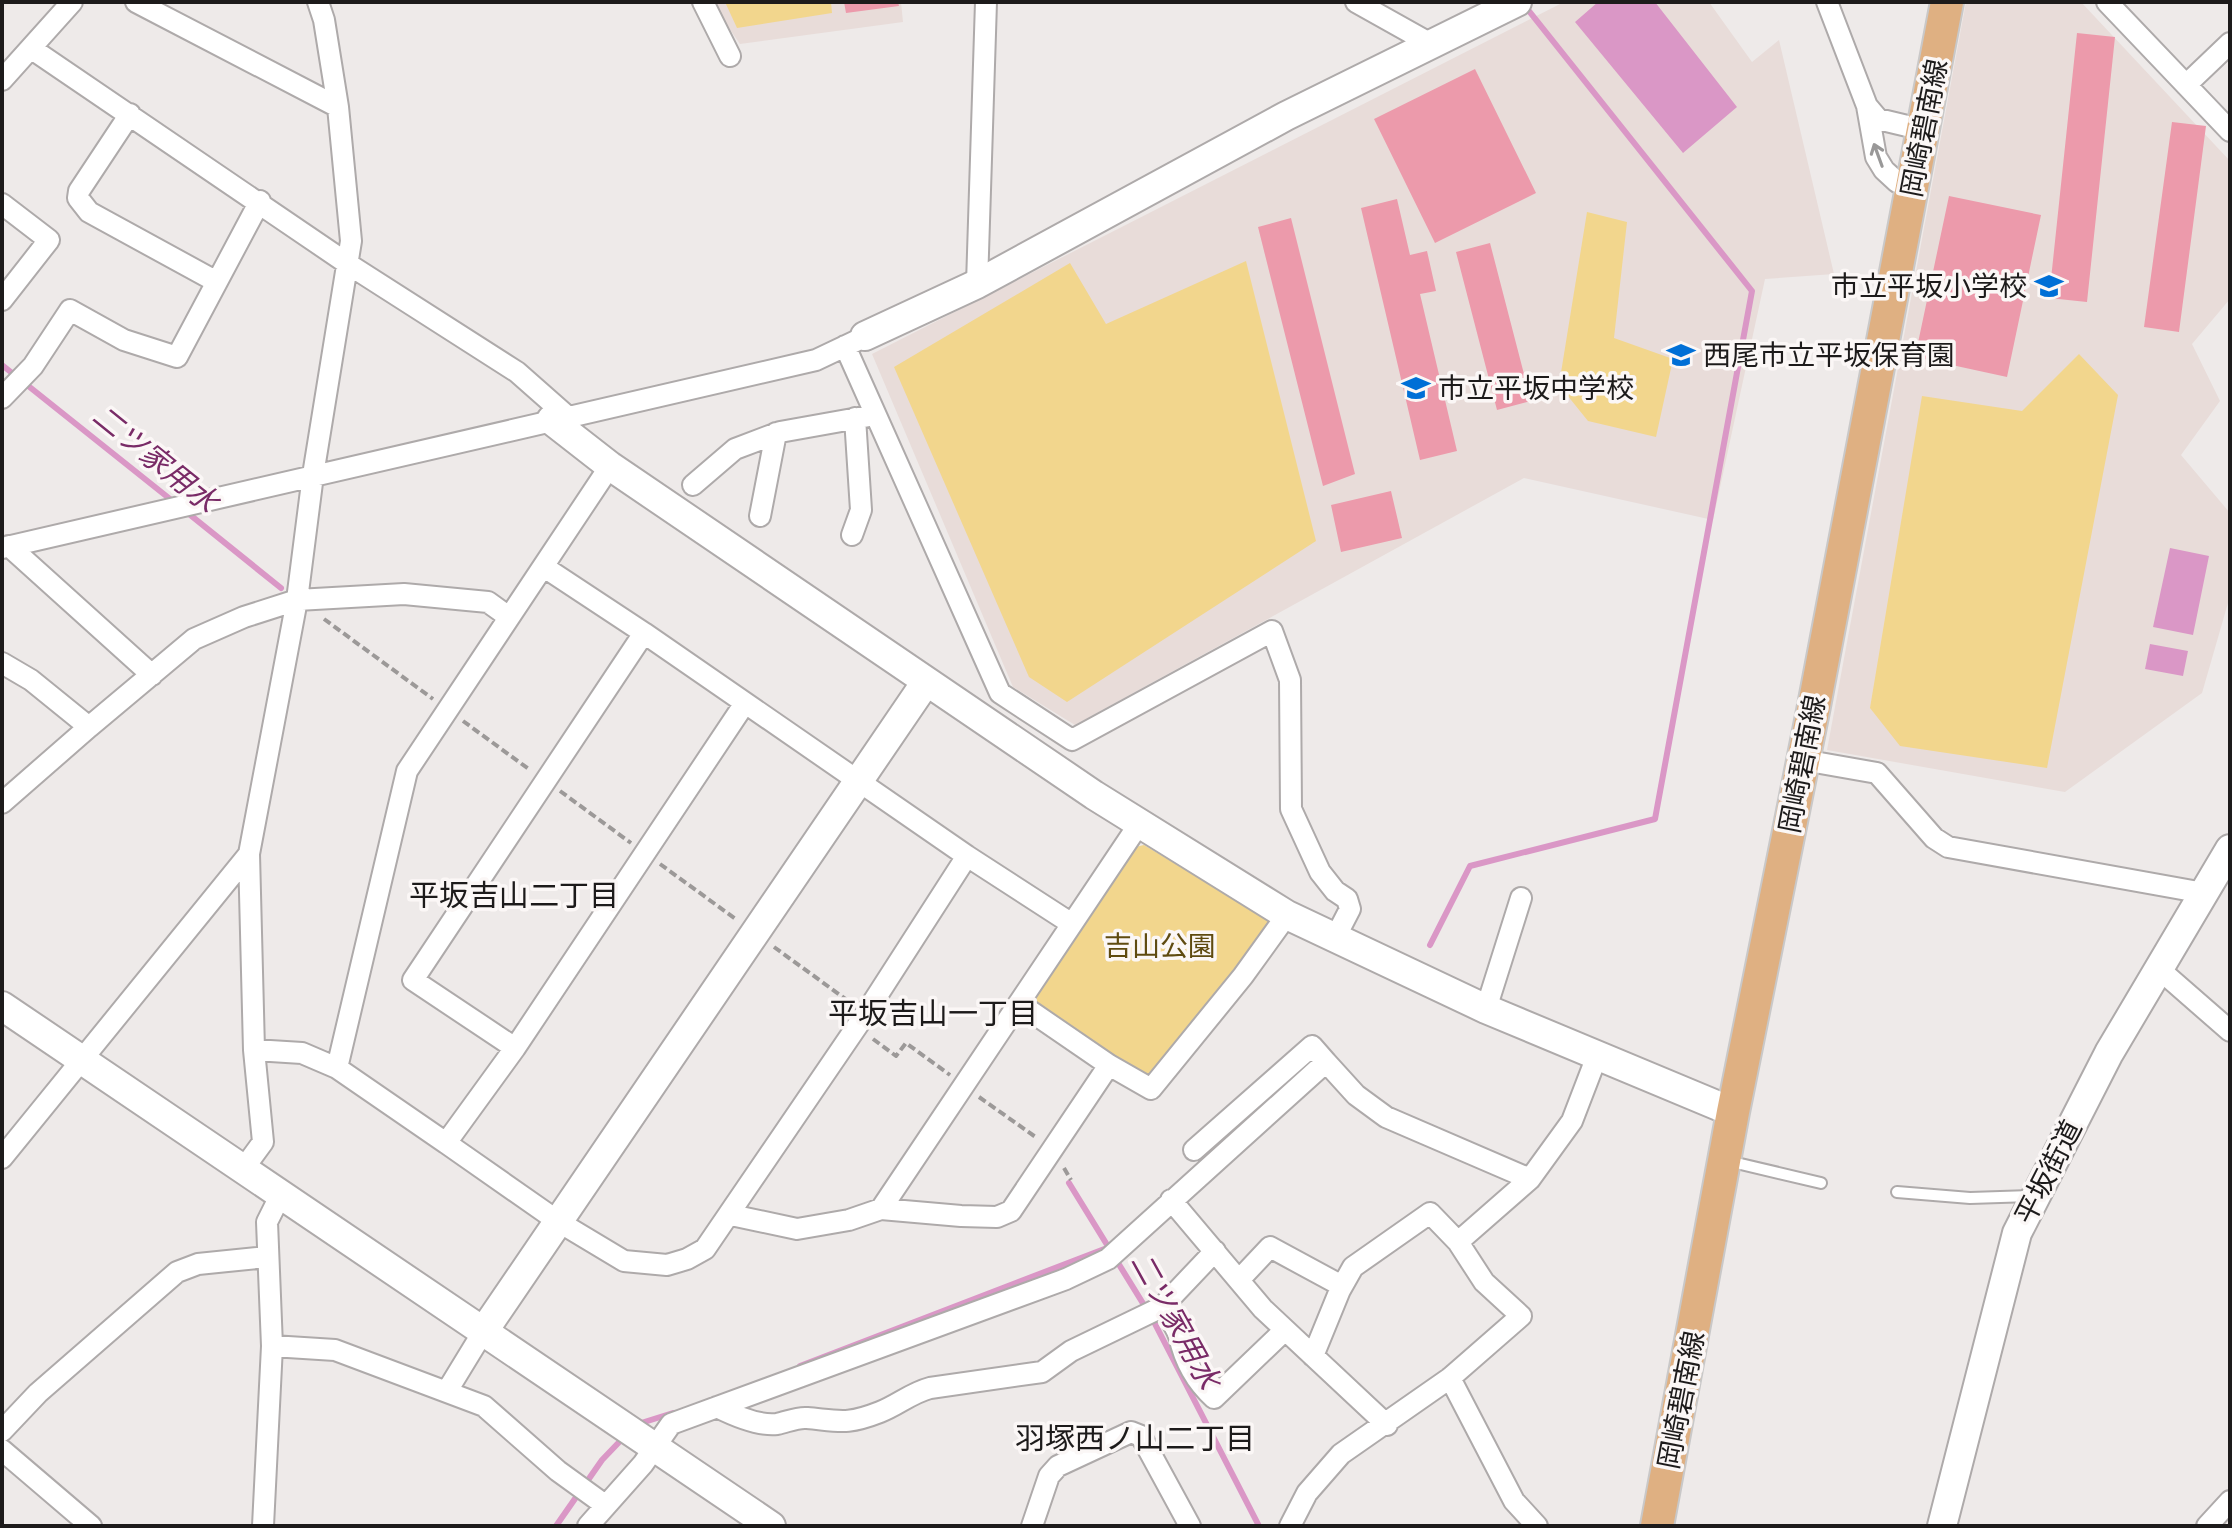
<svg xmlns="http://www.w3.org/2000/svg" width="2232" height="1528" font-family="'Open Sans','Noto Sans JP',sans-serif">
<rect width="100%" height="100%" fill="#eeeae9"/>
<path fill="#e8dcd9" d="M711,2h190l2,20 -163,22z
M1564,2h145l43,60 27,-22 55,234 -69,5 -52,241 -189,-42 -449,247 -62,-38 -141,-333z
M1966,2h115l149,159v138l-38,45 28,57 -39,54 49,58v83l-28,97 -137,99 -238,-42z"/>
<path fill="#f2d68d" d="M725,2h106l1,11 -95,15z
M1587,212l40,10 -13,116 59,21 -17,78 -68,-16 -29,-36z
M1246,261l70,280 -249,161 -38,-25 -135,-310 176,-104 36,61z
M2079,354l39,41 -71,373 -147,-22 -30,-38 52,-312 100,15z
M1144,845l126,75 1,7 -118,149 -7,2 -109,-74 -1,-10 99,-147z"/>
<path fill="#da97c6" d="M1598,2h57l82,105 -54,46 -108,-131z
M2170,548l39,8 -16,79 -40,-8z
M2150,644l38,7 -5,25 -38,-7z"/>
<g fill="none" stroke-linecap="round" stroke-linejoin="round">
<path stroke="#da97c6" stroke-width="6" d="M2,365l173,138
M184,510l97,78
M1430,945l40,-79 185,-47 97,-528 -227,-285
M1069,1183l40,65
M1115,1258l37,60 107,208
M800,1366l307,-118
M638,1424l35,-11
M556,1526l46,-66 22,-23"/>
</g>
<path fill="#ec9aab" d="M844,2h54l1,4 -53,7z
M2077,33l38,4 -28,265 -38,-4z
M1475,69l61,124 -101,50 -61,-124z
M2172,122l34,4 -27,206 -35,-5z
M1949,196l92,19 -34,162 -92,-20z
M1397,199l13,56 17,-4 9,40 -16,3 37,157 -37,9 -59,-252z
M1291,218l64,256 -32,12 -65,-259z
M1490,243l41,158 -34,9 -41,-158z
M1391,491l11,47 -61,14 -10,-47z"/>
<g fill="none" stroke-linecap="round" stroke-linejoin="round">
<defs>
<path id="lane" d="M1728,1161l93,22
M1897,1192l73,6 61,-2"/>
<path id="street" d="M136,2l202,105
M703,2l27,54
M1356,2l75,42
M1827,2l40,104 9,51 8,13 13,12 16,3
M2107,2l123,129
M32,49l316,215 169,108 51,45
M2,80l70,-78
M2186,85l44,-42
M1867,106l11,13 46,11
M130,114l-51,77 -1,7 11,14 128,70
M2,204l47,36 -47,60
M977,284l9,-282
M845,346l155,347 72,47 200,-109 18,49 1,129 29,63 15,19 12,8 3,10 -15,29
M2,398l31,-32 37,-56 54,30 53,17 83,-156
M693,485l42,-36 45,-17 95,-17
M760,516l16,-83
M852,535l9,-25 -6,-92
M9,546l143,129
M2,548l814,-188 40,-19
M544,567l100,66
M2,663l29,17 58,47 105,-88 50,-22 53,-17 107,-6 84,8 21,15
M745,703l-230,345 -69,95 113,79 65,39 43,4 20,-6 18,-10 161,-236 101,-157
M1803,760l74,13 57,65 14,9 256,46
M2,803l87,-76
M2159,969l71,62
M1020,1004l89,61 42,24 92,-113 44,-61
M1486,1009l35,-111
M515,1048l-102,-68 231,-347 323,223 105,68
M254,1050l48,3 35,15
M446,1143l-109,-75 70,-297 203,-305
M1194,1150l118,-104 14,16
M2,1158l247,-304
M244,1168l19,-26 -9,-92 -5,-196 48,-254 16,-125 38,-234 -13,-134 -14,-87 -6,-18
M1171,1200l92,109 124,116
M881,1209l258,-385
M731,1215l66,14 52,-9 32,-11 80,7 36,1 14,-6 98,-146
M1215,1251l-53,56c5,8 14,19 17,29 5,23 16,45 35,62l71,-68
M1239,1280l31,-33 72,39
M272,1346l63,4 149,56 74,65 47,34
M1313,1356l27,-66 13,-23 77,-54 28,29
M1450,1378l64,123 23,25
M447,1391l36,-59
M717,1407c16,8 42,19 60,17 10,-2 20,-7 30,-6 33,3 40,7 73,-6 18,-7 31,-19 50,-24l112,-16 29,-21 91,-44
M2,1431l36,-38 139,-121 21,-8 69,-7
M2,1450l89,76
M263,1526l9,-180 -5,-124 14,-28
M588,1526l55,-62 28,-40 395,-145 42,-20 218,-197 30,33 30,22 144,62
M1032,1526l17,-50 9,-10 73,-34 10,4 49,90
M1290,1526l17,-33 34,-39 109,-76 71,-62 -37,-34 -26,-40 72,-63 42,-58 25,-65
M2207,1526l23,-25"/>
<path id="secondary" d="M865,336l112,-52 309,-168 231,-114
M551,420l59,46 484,329 193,120 199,94 247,103
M2,1006l769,520
M483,1332l443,-650
M1942,1526l75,-293 92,-180 121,-204"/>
<path id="primary" d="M1657,1526l76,-414 81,-406 133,-704"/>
</defs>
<use href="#lane" stroke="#aeaaaa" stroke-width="14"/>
<use href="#street" stroke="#aeaaaa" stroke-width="24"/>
<use href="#secondary" stroke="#aeaaaa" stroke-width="32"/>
<use href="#primary" stroke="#c9c8c8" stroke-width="36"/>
<path stroke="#9c9998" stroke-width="4" stroke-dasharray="8 4" stroke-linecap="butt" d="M324,619l109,80
M463,721l67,49
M560,791l71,52
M660,864l77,56
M774,947l77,56
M873,1039l23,17 10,-13 44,32
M979,1097l58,41
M1064,1168l7,12"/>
<use href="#lane" stroke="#fff" stroke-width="10"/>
<use href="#street" stroke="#fff" stroke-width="20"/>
<use href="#secondary" stroke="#fff" stroke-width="28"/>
<use href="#primary" stroke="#dfb082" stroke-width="32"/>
</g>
<defs><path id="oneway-shaft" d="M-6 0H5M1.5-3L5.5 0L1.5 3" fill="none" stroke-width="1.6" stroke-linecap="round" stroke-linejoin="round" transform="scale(2)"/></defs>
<use stroke="#999898" href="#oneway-shaft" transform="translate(1878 155) rotate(-110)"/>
<defs>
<symbol id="school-bare" viewBox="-9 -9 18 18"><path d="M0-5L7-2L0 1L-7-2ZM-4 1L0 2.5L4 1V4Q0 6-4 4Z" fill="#006fd6" stroke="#fbf7f6" stroke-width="2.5" paint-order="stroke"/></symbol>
</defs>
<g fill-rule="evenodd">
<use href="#school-bare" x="2029" y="266" width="40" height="40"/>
<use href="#school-bare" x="1661" y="335" width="40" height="40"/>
<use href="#school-bare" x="1396" y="368" width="40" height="40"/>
</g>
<g text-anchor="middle" stroke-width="7" stroke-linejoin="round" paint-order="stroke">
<g font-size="28" fill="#1d1b1b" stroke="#fbf7f6">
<text transform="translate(1924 128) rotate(-79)" y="10">岡崎碧南線</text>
<text transform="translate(1802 764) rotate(-79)" y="10">岡崎碧南線</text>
<text transform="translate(2048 1172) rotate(-63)" y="10">平坂街道</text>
<text transform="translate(1681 1400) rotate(-79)" y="10">岡崎碧南線</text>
</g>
<g font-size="28" fill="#1d1b1b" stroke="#fbf7f6" text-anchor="start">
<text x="2027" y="296" text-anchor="end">市立平坂小学校</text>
<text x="1703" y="365">西尾市立平坂保育園</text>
<text x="1438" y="398">市立平坂中学校</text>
</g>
<g font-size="28" fill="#5f4b10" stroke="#fbf7f6">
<text x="1160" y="956">吉山公園</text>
</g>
<g font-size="30" font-style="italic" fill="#792b67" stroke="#fbf7f6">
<text transform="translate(155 459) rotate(39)" y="10">二ツ家用水</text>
<text transform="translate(1175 1321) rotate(61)" y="10">二ツ家用水</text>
</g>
<g font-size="30" fill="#1d1b1b" stroke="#fbf7f6">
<text x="514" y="906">平坂吉山二丁目</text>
<text x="933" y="1024">平坂吉山一丁目</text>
<text x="1135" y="1449">羽塚西ノ山二丁目</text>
</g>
</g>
<rect width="2232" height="1528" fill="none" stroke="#1d1b1b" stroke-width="8"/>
</svg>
